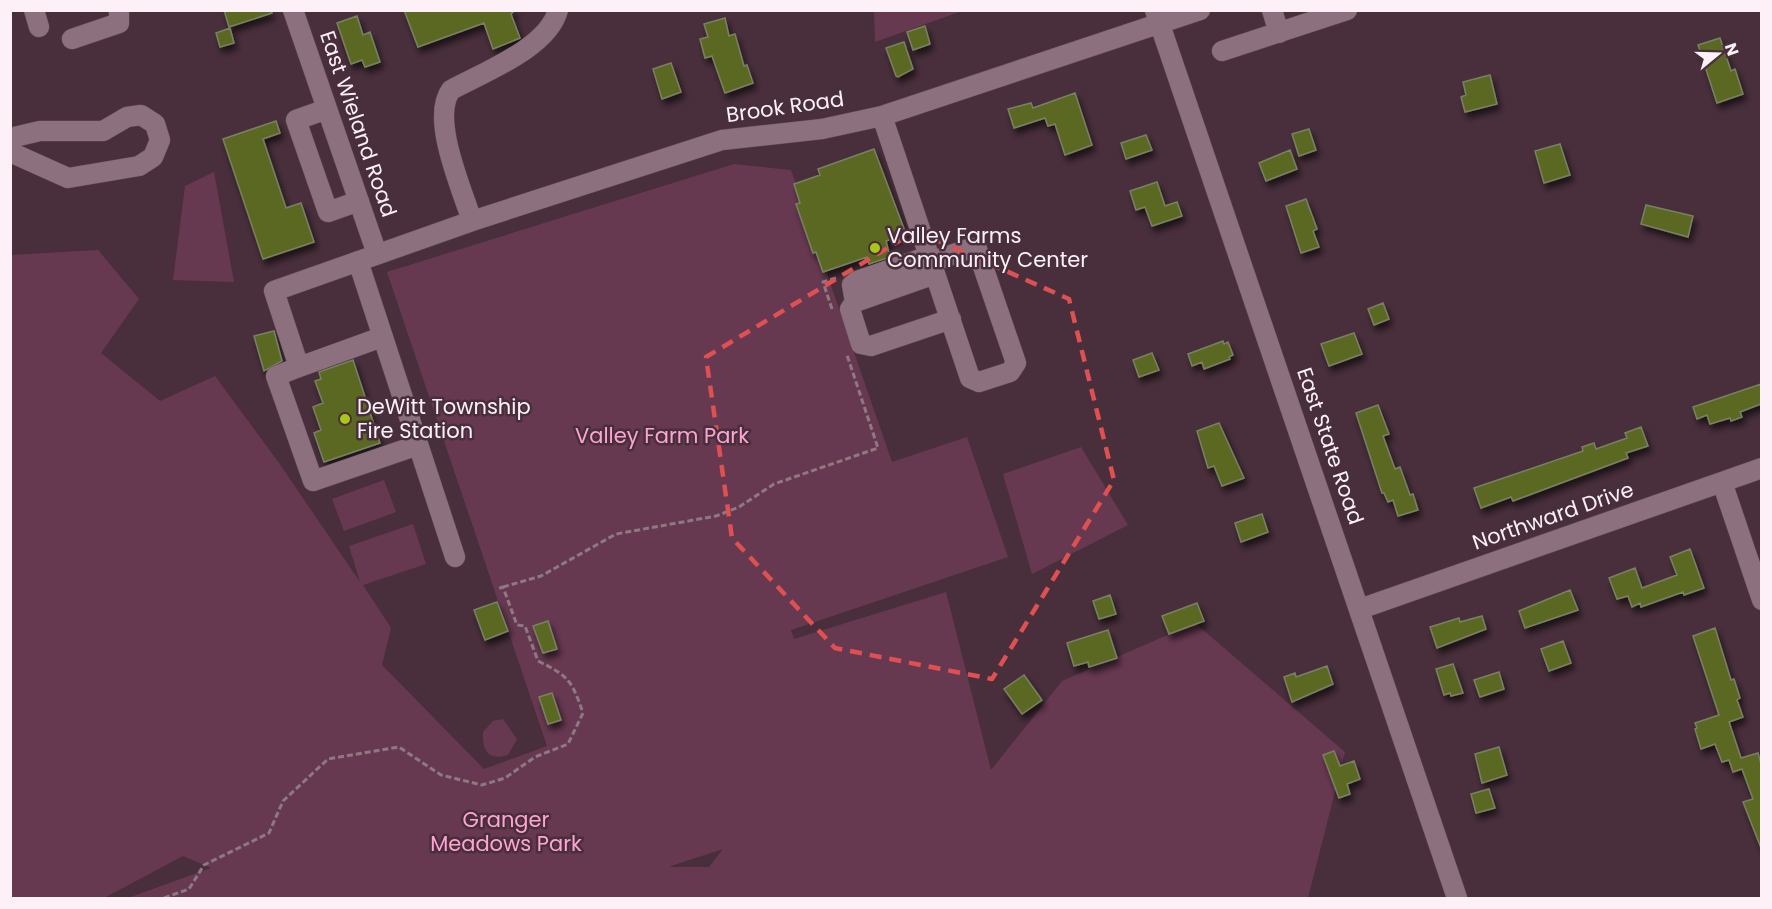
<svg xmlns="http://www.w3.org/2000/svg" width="1772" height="909" font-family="Poppins,sans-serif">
<defs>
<filter id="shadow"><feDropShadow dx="3" dy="5.5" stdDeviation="3" flood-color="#0009"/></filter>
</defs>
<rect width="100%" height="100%" fill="#482f3b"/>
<path fill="#673951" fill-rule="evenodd" d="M874,11l88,-1v1l-87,31z
M734,164l57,6 101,292 75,-25 41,120 -217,73 3,9 152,-47 45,178 71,-89 133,-58 150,129 -37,146h-1180l83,-30 -28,-12 -79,42h-93v-643l87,-5 41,49 -38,54 59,48 55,-25 64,87 81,119 -11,-36 64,-22 13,40 -63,21 28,43 -9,37 102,104 63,-23 -160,-474zM723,849l-14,18h-38v-1z
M214,172l20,110 -61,-2 12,-94z
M1081,447l47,78 -96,49 -29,-100z
M384,480l12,32 -52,19 -12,-32z
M503,719l14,20 -9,16c-20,6 -26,-4 -25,-23l10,-11z"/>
<path fill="#5a6822" stroke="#798165" stroke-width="1.5" filter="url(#shadow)" d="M224,10h47l1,3 -43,14z
M404,10h111l-4,4 9,24 -27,11 -9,-26 -66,24z
M357,16l6,19 7,-3 10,30 -15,5 -3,-7 -11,4 -14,-41z
M725,18l4,18 6,-2 9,32 3,-1 6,18 -28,10 -13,-37 -7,2 -5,-19 8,-2 -4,-13z
M925,26l5,18 -17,6 -6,-18z
M230,28l4,15 -14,4 -4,-14z
M1720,38l11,33 4,-2 8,25 -26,9 -19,-58z
M904,42l9,27 -15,8 -2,-1 -10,-28z
M671,63l10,29 -19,7 -9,-30z
M1490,75l7,29 -32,8 -4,-15 5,-2 -3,-13z
M1075,93l17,52 -27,10 -10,-31 -7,2 -3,-8 -31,10 -6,-19 23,-6 2,5z
M276,121l4,12 -17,6 23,69 15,-5 13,39 -51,17 -40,-120z
M1309,129l7,21 -17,6 -7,-22z
M1146,135l6,15 -26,9 -5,-16z
M1560,144l10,31 -26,8 -9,-32z
M874,149l32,85 -20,7 4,16 -21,7 -2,-7 -44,15 -7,-20 -3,1 -17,-49 4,-1 -6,-19 26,-9 -2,-6z
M1290,150l7,19 -31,12 -7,-18z
M1157,182l8,24 12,-4 5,14 -30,10 -7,-19 -9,3 -6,-19z
M1306,199l11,30 -4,2 6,16 -18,6 -15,-47z
M1646,205l47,11 -5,21 -47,-13z
M1383,303l6,16 -15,6 -6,-16z
M274,331l8,30 -18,10 -10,-35z
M1354,333l8,21 -33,12 -8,-22z
M1223,341l1,3 4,-2 5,13 -4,2 1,2 -26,10 -2,-7 -10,4 -4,-12z
M1152,353l7,17 -20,7 -6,-17z
M353,360l27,83 -56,19 -10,-29 7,-3 -8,-23 10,-4 -8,-22 6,-2 -2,-7z
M1761,384v20l-21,8 2,5 -11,4 -1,-3 -20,6 -3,-9 -10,4 -4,-12z
M1378,405l11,29 -6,2 12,33 5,-2 10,28 3,-1 5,16 -20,6 -5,-16 -5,2 -4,-9h-2l-26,-80z
M1219,423l25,55 -22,8 -8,-20 -6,2 -11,-37z
M1641,427l7,19 -22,7 2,5 -115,43 -2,-4 -30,11 -7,-20 109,-37 -1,-4 12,-4 2,6 31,-11 -2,-5z
M1262,514l6,18 -27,10 -6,-19z
M1690,549l14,39 -20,7 -1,-3 -42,15 -1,-4 -8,4 -4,-11 -11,3 -8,-21 26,-10 7,20 35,-13 -7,-18z
M1570,590l8,20 -53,18 -6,-17z
M1110,595l6,19 -17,5 -6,-18z
M497,602l11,29 -23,9 -11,-30z
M1197,603l7,18 -35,13 -7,-18z
M1482,616l4,13 -49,19 -7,-21 29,-9 1,4z
M548,621l9,28 -14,4 -10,-27z
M1715,628l16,52 3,-1 6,19 -3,2 6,17 -14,5 12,36 17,-5 3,11v84l-18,-46 10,-3 -11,-30 -9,3 -4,-12 -7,2 -7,-18 -14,5 -6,-20 2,-1 -2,-5 24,-8 -26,-79z
M1108,630l9,28 -28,9 -1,-5 -14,4 -7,-23z
M1563,641l8,22 -22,8 -8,-22z
M1453,664l10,29 -12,3 -1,-3 -6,2 -8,-26z
M1327,666l6,18 -41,18 -8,-25 11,-4 1,4z
M1499,672l5,17 -24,8 -6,-17z
M1024,675l18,25 -20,14 -18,-25z
M552,693l9,27 -13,4 -9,-27z
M1499,747l8,28 -25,8 -7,-29z
M1334,751l6,15 14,-5 6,18 -13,5 3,10 -11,4 -16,-43z
M1489,789l6,19 -19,5 -5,-19z"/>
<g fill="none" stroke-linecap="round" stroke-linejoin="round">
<defs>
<path id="minor" d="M34,10l5,17
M293,10l84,244
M1155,10l302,888
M1272,10l7,23
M72,39l47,-16v-13
M1222,51l125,-41
M327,109l-31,11 32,92 31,-11
M882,116l88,262 9,4 31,-10 6,-9 -39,-114 -6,-1 -40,14
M10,138l30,-7h63l24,-14 14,-2 14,9 5,16 -7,17 -14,9 -71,12 -58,-26
M472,221c-10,-32 -42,-103 -21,-131 33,-18 97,-42 107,-80
M358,261l97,296
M935,274l-80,28 -5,7 11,35 10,2 80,-27
M855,302l-3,-17 5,-4 72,-25
M299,367l83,-30
M418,445l-105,36 -37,-105 23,-9 -25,-76 198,-70 250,-81 100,-11 60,-13 318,-106
M1722,482l40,118
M1360,609l402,-141"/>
</defs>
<use href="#minor" stroke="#644f59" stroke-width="21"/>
<path stroke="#8e7983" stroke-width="3" stroke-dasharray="6 3" stroke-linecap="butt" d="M832,309l-9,-27 13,-4
M503,587l38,-11 75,-42 100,-18 23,-9 35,-23 104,-36 -31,-93
M164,898l25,-9 15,-24 65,-32 14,-32 45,-42 71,-12 42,28 41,10 23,-7 30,-21 33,-13 15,-31c-11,-32 -14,-37 -45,-52l-13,-35 -8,-1 -14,-38 -6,2"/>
<use href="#minor" stroke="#8d707d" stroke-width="20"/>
</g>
<path fill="none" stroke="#de5051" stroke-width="4.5" stroke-dasharray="12 8" stroke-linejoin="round" d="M916,231l153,68 45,181 -122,199 -157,-31 -103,-110 -26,-181z"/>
<g fill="#aac717" stroke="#482f3b" stroke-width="2">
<circle cx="875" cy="248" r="6"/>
<circle cx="345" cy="419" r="6"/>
</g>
<g text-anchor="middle" stroke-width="5" stroke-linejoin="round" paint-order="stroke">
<g font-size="21" fill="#fdf0f6" stroke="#482f3b">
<text transform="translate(785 107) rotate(-8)" y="7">Brook Road</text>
<text transform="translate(358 124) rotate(71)" y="7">East Wieland Road</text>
<text transform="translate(1330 446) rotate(71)" y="7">East State Road</text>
<text transform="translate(1553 516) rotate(-19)" y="7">Northward Drive</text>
</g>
<g font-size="21" fill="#fdf0f6" stroke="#482f3b" text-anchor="start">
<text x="887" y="243">Valley Farms<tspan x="887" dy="24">Community Center</tspan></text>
<text x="357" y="414">DeWitt Township<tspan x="357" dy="24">Fire Station</tspan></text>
</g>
<g font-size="21" fill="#ffa4d2" stroke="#482f3b">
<text x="662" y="443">Valley Farm Park</text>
<text x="506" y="827">Granger<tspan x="506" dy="24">Meadows Park</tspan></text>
</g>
</g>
<rect width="1772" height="909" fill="none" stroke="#fdf0f6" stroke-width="24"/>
<g transform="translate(1718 54) rotate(71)" stroke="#482f3b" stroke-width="4.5" paint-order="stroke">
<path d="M0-4.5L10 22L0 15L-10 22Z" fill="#fdf0f6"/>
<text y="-9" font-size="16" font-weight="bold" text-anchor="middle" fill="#fdf0f6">N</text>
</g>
</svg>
